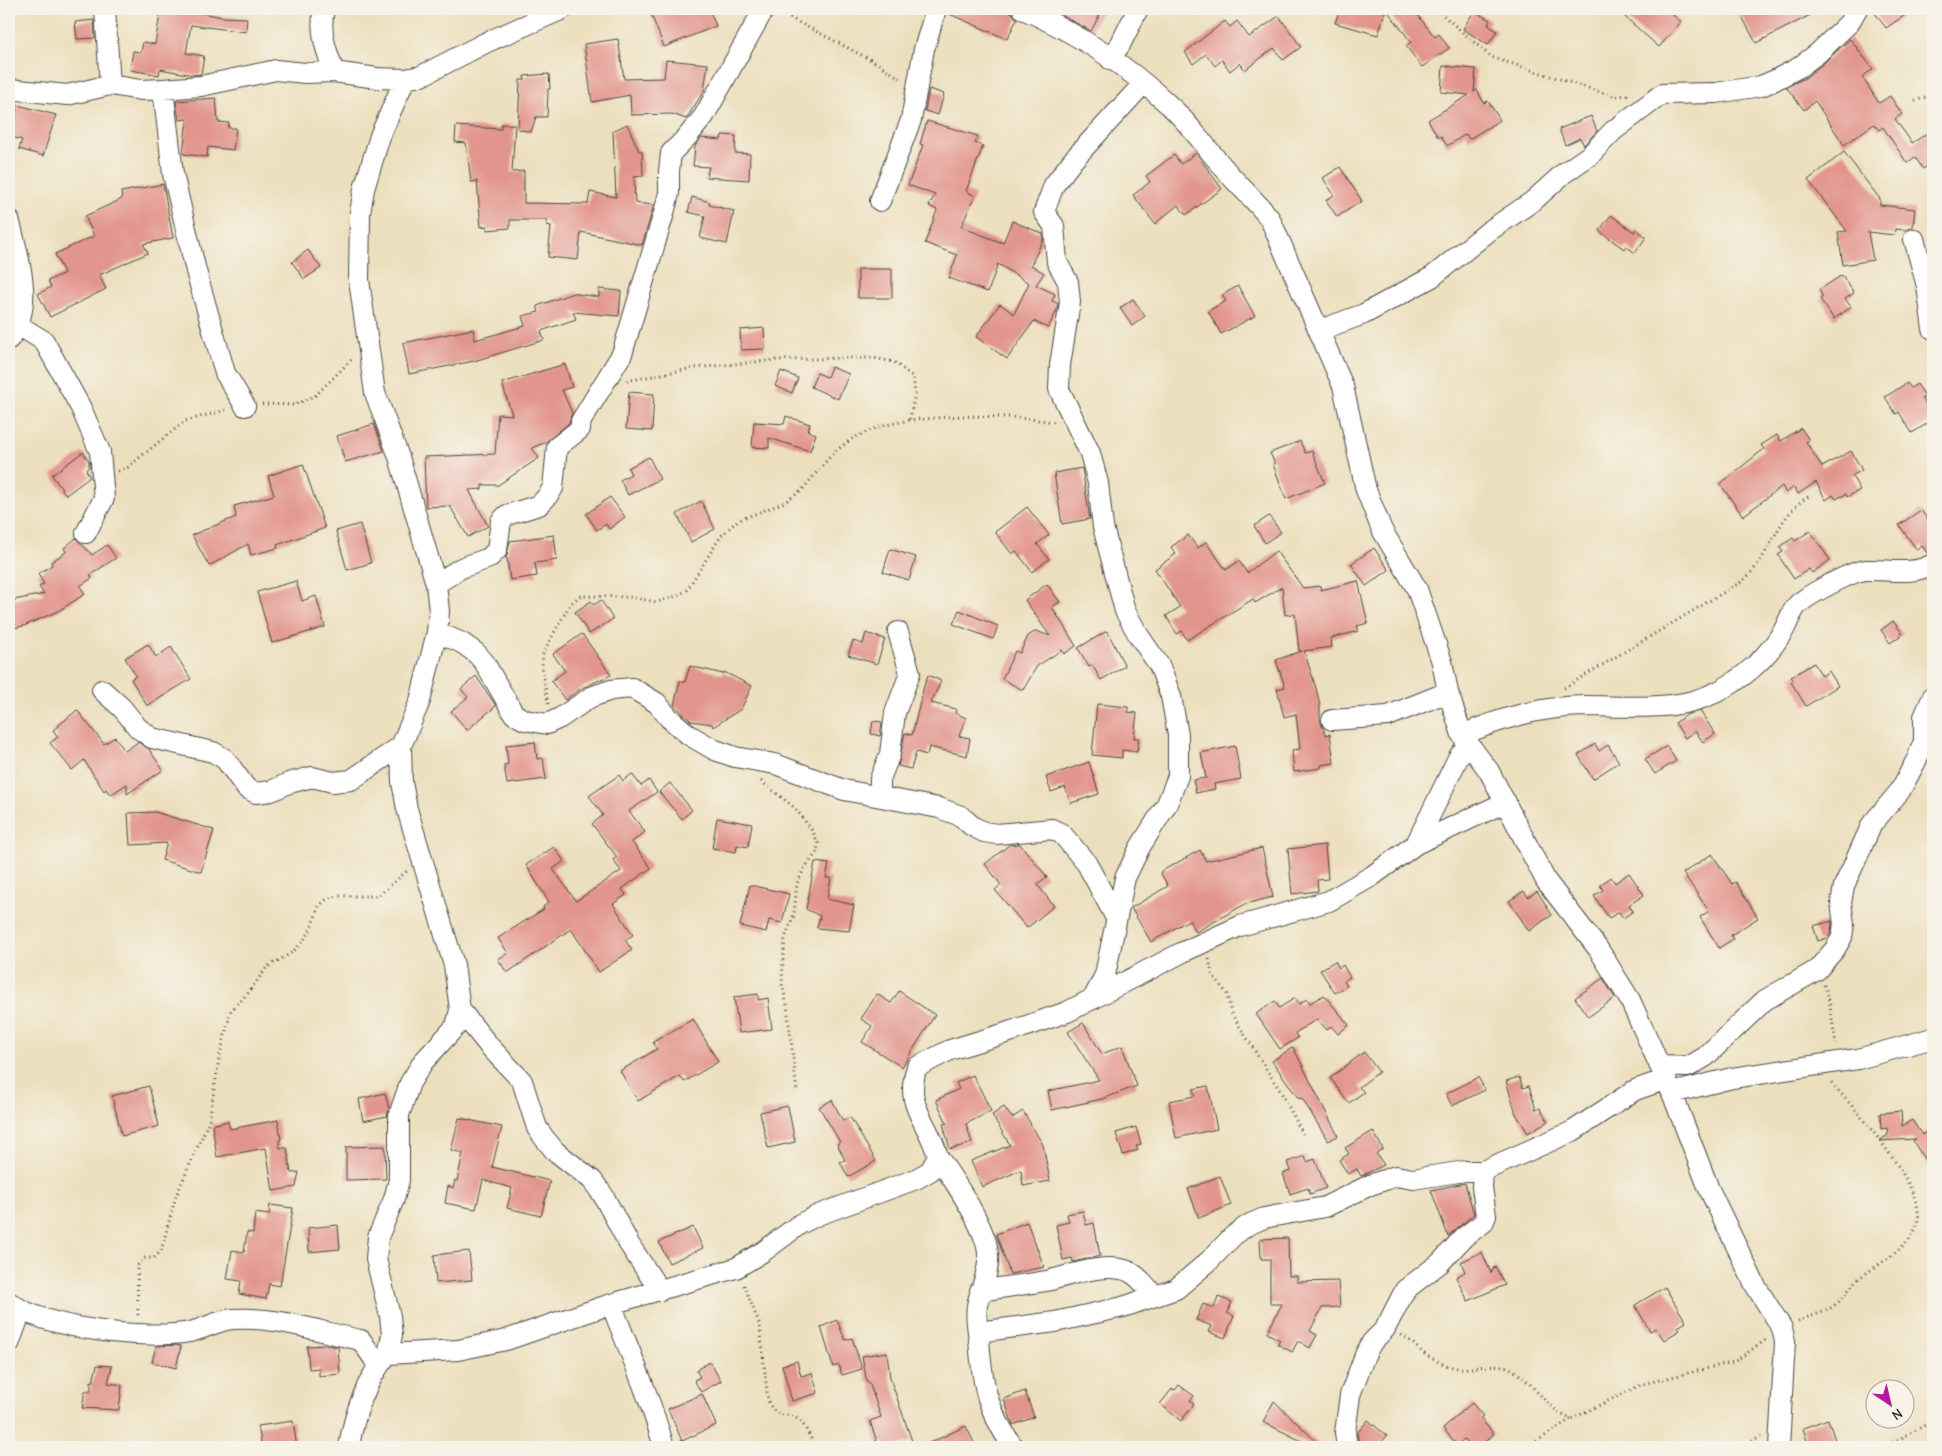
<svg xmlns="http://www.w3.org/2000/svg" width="1942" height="1456" font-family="'Comic Neue',sans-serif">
<rect width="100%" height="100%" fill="#f7f3e8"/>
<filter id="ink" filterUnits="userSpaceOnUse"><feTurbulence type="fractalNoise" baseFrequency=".02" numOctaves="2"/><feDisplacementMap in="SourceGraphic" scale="10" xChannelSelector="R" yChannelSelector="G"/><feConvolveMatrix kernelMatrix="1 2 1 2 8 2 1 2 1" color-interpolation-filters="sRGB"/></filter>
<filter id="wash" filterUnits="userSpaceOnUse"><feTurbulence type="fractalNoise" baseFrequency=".0096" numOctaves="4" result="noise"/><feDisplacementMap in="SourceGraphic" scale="20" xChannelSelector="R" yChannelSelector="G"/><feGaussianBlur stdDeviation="1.12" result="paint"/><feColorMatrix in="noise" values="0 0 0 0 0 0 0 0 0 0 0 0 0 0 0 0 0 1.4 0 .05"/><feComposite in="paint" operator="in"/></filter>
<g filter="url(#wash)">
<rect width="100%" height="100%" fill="#ecdfbd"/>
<g id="blocks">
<path fill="#e2958d" d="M161,9h19l43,8 24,1 -1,14 -55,-7 -5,28 18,3 -3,18 -8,1 -33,-6 -1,6 -29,-5 3,-19 8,1 2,-10 12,2z
M649,9h60l7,17 -52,21z
M948,9h55l9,4 5,6 -10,20 -60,-26z
M1050,9h53l-12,22z
M1340,9h46l-8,26 -43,-12z
M1386,9l18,3v-3h9l22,28 4,-3 10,14 -27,19 -16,-21 5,-4z
M1631,9h35l15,13 -22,25 -34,-30z
M1738,9h84l-66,34z
M1872,9h42l-28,19z
M1474,11l16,9 -2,5 9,6 -9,14 -25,-16z
M1279,16l22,31 -18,13 -9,-12 -29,22 -5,-7 -10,8 -8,-11 -7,6 -9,-12 -13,10 -8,-12 40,-31 5,6 7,-6 12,16z
M94,20l1,18 -18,1 -2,-17z
M618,39l6,40 40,-1 2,-18 42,4 -4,27 -18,28 -14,-5 -41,1 -1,-20 -38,7 -8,-58z
M1850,39l23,30 -11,8 17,26 11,-7 12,18 -7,5 17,24 21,-13v32l-10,7 -8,-12 -8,6 -24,-36 -4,3 -5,-6 -30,21 -29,-44 -11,9 -18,-23 19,-9 20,-16z
M1443,66l33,3 -2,23 3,-2 7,13 4,-2 12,19 -31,19 -3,-5 -19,12 -6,-10 -3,1 -10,-17 41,-25 -28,-3z
M549,74l1,15h-2l-1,28h-11l-5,15 -13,-3 2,-49h5l-1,-4z
M929,89l15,5 -6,21 -13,-4z
M216,98l2,24 11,1 -1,5h8l-3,22 -25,-3 -1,10 -24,-3 4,-35 -8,1 -3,-19z
M18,105l38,10 -13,41 -24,-7 3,-9 -13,-4z
M1591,116l6,15 -13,14 -4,-7 -15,7 -6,-16z
M927,121l51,15 -3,7 8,3 -17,45 9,5 -14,31 42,16 9,-22 31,13v6l-12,25 13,8 -8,12 19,9 -3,7 6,2 -1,7 -9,18 -14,-7 -27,38 -31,-22 24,-33 14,10 15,-31 -31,-19 -10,28 -39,-14 8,-23 -32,-12 12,-33 -8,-4 6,-11 -27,-10 15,-40 -3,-1z
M501,124l14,1 -3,47 12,-1v32l64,1 2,-12 26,5 -3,-66 14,-7 12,27h3l1,25 -9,1 1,26 19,2 -12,40 -61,-13 -3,28 -30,-3 3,-31 -4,-1v-5h-37v8l-23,2v-4l-6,1 -4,-46 -6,1 -5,-39 -11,-1 1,-16 45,3z
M722,135l14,1 -1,17 15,1 -1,26 -43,-3 3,-10 -16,-1 2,-20 6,-8 20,2z
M1844,152l36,47v6l35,4 -2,18 -7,3 -11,-1 -1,6 -26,-3 5,28 -30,5 -5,-33 9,-1 -39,-51z
M1196,153l26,36 -36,26 -8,-10 -23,19 -22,-29 17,-13 -4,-6 28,-21 7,9z
M1340,167l22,34 -25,16 -11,-17 8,-5 -11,-17z
M163,184l10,54 -30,6 5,9 -49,22 7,14 -56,28 -12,-23 13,-7 -3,-6 16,-8 -9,-19 39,-18 -9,-20 37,-17 -1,-7z
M692,197l18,5 -1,3 25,6 -7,33 -27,-6 5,-22 -17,-4z
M1611,215l23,17 2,-3 10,8 -11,16 -9,-7 -2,3 -25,-18z
M308,250l13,18 -17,11 -12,-17z
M858,269h34v29h-34z
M1842,275l12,18 -9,6 6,8 -17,12 -14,-20 3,-2 -4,-7z
M1238,286l17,30 -34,18 -13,-23 18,-10 -4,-6z
M599,289l22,2 -2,25 -46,-4 3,7 -35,12 3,9 -70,21 -65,13 -6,-31 70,-14 2,11 50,-14 -3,-10 17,-4 -2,-6 39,-14 1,2 22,3z
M1133,299l12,17 -13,10 -12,-18z
M764,328l1,21 -24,1 -1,-20z
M565,364l7,23 -10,3 10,23 -3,10 -23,19 -14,6 7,10 -41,27h-16v4l-13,1 19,36 -20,11 -18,-31 -24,1 -2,-50 71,-3 3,-40 14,1 -10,-32z
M831,367l18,7 -11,25 -27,-12 6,-14 10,4z
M781,371l17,7 -6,15 -17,-7z
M1907,383l4,5 6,-4 8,12 -3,2 11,18v4l-21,13 -13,-21 -3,2 -11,-17z
M629,392l25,2 -2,37 -26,-2z
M786,416l24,8 -2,7 8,3 -6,17 -41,-13v10l-17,-1 2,-25 30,2z
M374,424l10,27 -39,11 -8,-26z
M1801,428l8,12 -3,2 16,25 29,-16 11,19 -10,6 8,14 -13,7 -1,-3 -10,5 -3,-4 -7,5 -10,-18 -18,12 -4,-7 -8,6 -4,-7 -39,30 -23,-32 44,-35 -3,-4 16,-10 4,6z
M1300,441l5,12 7,-2 13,32 -39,16 -13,-35h2l-5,-11z
M83,452l6,9v6l-3,3 4,7 -24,18 -14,-20z
M649,457l11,22 -32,16 -8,-15 11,-6 -3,-6z
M303,464l22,64 -48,17 1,3 -27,7 -3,-11 -39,22 -17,-31 44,-18 -2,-11 40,-11 -6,-19z
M1082,468l8,51 -28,5 -8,-51z
M610,497l15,20 -16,12 -3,-5 -9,6 -11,-16z
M701,501l14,28 -24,13 -14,-28z
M1027,507l22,28 -12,9 12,15 -17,13 -16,-21 -4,3 -17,-22z
M1921,510l12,17v25l-6,1 -5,-7 -5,4 -18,-25z
M1269,516l12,16 -16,11 -11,-17z
M360,524l11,39 -24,7 -11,-39z
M1810,531l20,29 -18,13 -3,-4 -15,10 -16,-24 5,-3 -4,-5 14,-9 2,3z
M554,535l3,25 -22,3 2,13 -27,4 -3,-22h-1l4,-17z
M1188,535l10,13 8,-6 20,28 13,-9 8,12 29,-22 27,37 17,-2 1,4 37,-9 10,42 -11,3 2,5 -28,7 1,9 -28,4 12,37 4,17v16l6,14 4,-1 4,29 -13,2v3l-27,4 -2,-22 8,-1 -4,-35 -12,3 -7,-28 8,-2 -9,-27 26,-9h-3l-4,-37 -10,1 -3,-28 -27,16 -2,-4 -66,41 -5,-9 -5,3 -11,-18 14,-9 -25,-38 21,-15 -5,-7z
M76,538l16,17 15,-10 9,13 -26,17 2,3 -12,8 5,8 -27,17 -34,15 -15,3v-28l35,-7 -5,-7 5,-3 -6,-10 14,-9 -1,-3 15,-10 -2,-4z
M1374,548l15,22 -23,16 -15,-22z
M890,549l26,8 -7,23 -26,-8z
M296,581l6,20 14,-5 9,31 -53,16 -15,-51z
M1047,584l13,18 -8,5 24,39 -12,8 -2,-4 -25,16 -14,24 -21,-11 13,-28 5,2 8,-17 8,-5 14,5 -25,-36z
M601,600l12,19 -24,15 -14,-22 16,-11 3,4z
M959,610l39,16 -5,13 -40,-15z
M1893,621l10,13 -13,9 -9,-13z
M1107,631l18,35 -24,14 -9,-15 -3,2 -11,-19z
M866,633l19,6 -8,25 -29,-9 5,-14 10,3z
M582,634l29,41 -29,13 -17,12 -14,-19 14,-10 -12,-17z
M148,644l8,13 15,-10 20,32 -44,27 -16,-27 5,-3 -11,-18z
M1814,663l8,13 7,-5 9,15 -32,20 -15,-24 3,-2 -3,-3z
M690,666l33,8 1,-2 28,14 -11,23 -28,18 -1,-3 -21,-3 -17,-16 6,-24 5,1z
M928,675l13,6 -10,22 25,6 -1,4 11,5 -7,18 11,2 -3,18 -38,-9 -2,8 -11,-3 -5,17 -13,-3 7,-33 7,2 12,-49z
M476,676l20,30 -29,24 -16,-19 17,-14 -7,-8z
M1097,704l31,3v5l9,1 -3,25h5l-2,14 -15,-2v8l-30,-3z
M77,710l27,34 11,-7 10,14 13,-9 11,7 14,21 -36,24v-10l-17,11 -4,-6 -2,2 -20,-31 -12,10 -22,-27 8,-6 -5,-7z
M1700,711l15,23 -12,8 -8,-11 -10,7 -10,-15 13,-9z
M873,721l9,1 -2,14 -9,-2z
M535,742l2,17 6,-1 3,21 -39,5 -3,-19 4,-1 -2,-19z
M1595,744l4,7 9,-6 11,17 -26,17 -15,-24z
M1235,746l6,33 -27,5 1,5 -19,4 -3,-13 13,-2 -5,-25z
M1667,746l9,15 -21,13 -10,-15z
M1089,762l10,32 -28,9 -6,-16 -14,5 -5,-15z
M632,774l9,12 8,-6 8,12 -28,19 16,21 -13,10 19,26 -29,21 4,6 -13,9 20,31 -8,5 7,10 -33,22 -28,-43 -64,44 -9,-14 10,-6 -10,-15 46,-29 -1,-2 6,-5 -23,-37 28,-18 10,14 -11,8 23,32 45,-30 -8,-11 4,-3 -25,-33 11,-9 -14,-19 30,-21 4,6z
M670,783l22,27 -10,9 -23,-27z
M155,812l59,18 -13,42 -39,-12 5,-17 -37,2 -2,-32z
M717,818l35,6 -4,23 -11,-2 -1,7 -24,-4z
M1020,844l27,33 -10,7 17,22 -27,22 -32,-38 6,-5 -16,-21 24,-19z
M1325,845l3,34 -11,1 1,11 -26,3 -4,-45z
M1262,848l11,49 -28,7 -49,28 -7,-12 -38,22 -20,-34 37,-22 -8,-14 40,-22 6,11z
M1712,854l20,30 4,-2 22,36 -27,17 2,4 -14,9 -19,-31 9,-6 -26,-38z
M815,862l14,2 -3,14h5l-4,21 27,6 -5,26 -32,-3 3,-12 -14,-7z
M1629,873l15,22 -15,10 4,6 -10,7 -4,-6 -10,6 -15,-22 9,-6 -3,-5 11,-8 4,6z
M750,885l39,9 -7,29 -13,-3 -3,12 -26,-6z
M1524,891l4,6 9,-6 15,24 -23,16 -20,-30z
M1832,921l-1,12 -4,5 -9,3 -5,-15z
M1335,961l4,7 4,-3 7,12 -6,4 3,5 -12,7 -15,-23z
M1603,978l12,20 -27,19 -13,-19z
M899,991l36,24 -33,52 -40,-25 10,-16 -11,-7 16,-25 14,9z
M758,994v6l10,-2 4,31 -33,4 -5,-36z
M1324,995l25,30 -11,9 -7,-8 -4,4 -10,-11 -22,14 3,5 -18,11 -24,-35 19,-13 4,7 16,-10 4,6 8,-5 3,4z
M693,1019l25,43 -34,20 -4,-6 -42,25 -18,-30 37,-22 -4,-7z
M1083,1023l19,31 20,-8 15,40 -35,13 -50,11 -4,-19 51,-11 -31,-48z
M1293,1047l45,89 -10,5 -26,-43 -3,1 -27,-38z
M1364,1052l15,20 -20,15 5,5 -15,11 -19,-25z
M973,1075l18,36 -25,13 6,19 -22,6 -7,-25 4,-1 -11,-23 23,-11 -3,-6z
M1478,1077l7,13 -33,16 -6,-12z
M1519,1077l4,11 6,-2 7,24 4,-2 8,13 -20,12 -12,-19 -10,-33z
M149,1086l10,40 -37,10 -10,-40z
M1208,1086l9,43 -41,9 -7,-37 26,-5 -2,-7z
M385,1093l4,16 -2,7 -24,5 -4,-22z
M832,1100l11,21 7,-4 26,44 -28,16 -8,-15 5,-2 -8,-16 3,-2 -21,-35z
M788,1106l7,36 -27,6 -8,-36z
M1004,1107l8,11 11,-7 20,34 7,36 -27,5 -2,-16 -39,17 -11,-26 39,-16 -18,-30z
M1901,1111l1,15 10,-6 10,15 11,-8v46l-20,-32 3,-2 -37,2 9,-6 -1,-7 -6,1 -1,-16z
M459,1118l43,9 -10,40 58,14 -9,35 -34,-8 5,-20 -29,-8 -7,29 -31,-6 3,-17 5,2 2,-8 2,1 6,-28 -12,-3z
M278,1120l3,19 -2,1 1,8h7l4,25 8,-1 -3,15 -23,4 -7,-43 -49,9 -5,-32 16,-4 2,8z
M1136,1127l5,17 -5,2 2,4 -15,5 -7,-22z
M1373,1131l10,18 -7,4 8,12 -23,11 -4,-7 -9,5 -9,-14 10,-6 -4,-6z
M385,1146l1,33 -40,1v-33z
M1305,1156l2,6 8,-3 11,29 -16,6 -2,-6 -18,6 -7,-21 7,-2 -3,-9z
M1220,1176l11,29 -32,13 -11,-29z
M1465,1183l9,31 -26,22 -17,-46z
M270,1205l23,3 -13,78 -11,-2 -3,15 -27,-5 2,-13 -14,-2 5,-29 12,2 3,-20 6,1 2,-20 14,2z
M1083,1211l3,14 8,-2 6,33 -27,6 -1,-4 -9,2 -7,-35 13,-3 -2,-8z
M1027,1222l17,45 -34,7 -14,-40z
M338,1225l2,24 -31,3 -1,-24z
M693,1227l10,21 -34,15 -10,-21z
M1288,1238l1,38h8v6l41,-1 2,26 -18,1 -12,23 7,4 -7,13 -12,-7 -6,11 -15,-8 3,-4 -13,-7 15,-29h-12v-45h-9l-1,-20z
M469,1251l3,29 -36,3 -2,-28z
M1482,1252l9,21 4,-7 10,19 -37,16 -12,-24 9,-5 -4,-10z
M1665,1287l21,35 -8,5 2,3 -16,10 -8,-12 -6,3 -15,-26z
M1218,1297l14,5 -5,11 7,3 -9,22 -16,-6 3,-6 -16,-6 7,-16 11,4z
M837,1320l8,20 7,-2 10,31 -20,6 -3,-10 -6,2 -12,-40z
M176,1345l5,1 -5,22 -24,-6 4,-16z
M327,1345l11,2 2,27 -21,2v-8l-10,1 -2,-23z
M887,1352l3,26 22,63 -19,6h-7l-2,-5 -6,3 -8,-24 11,-4 -12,-35 -2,1 -5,-27z
M797,1361l4,15 11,-3 6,20 -26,8 -10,-36z
M710,1362l11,19 -20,11 -7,-12 6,-3 -4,-7z
M97,1365l15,1 -4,17 14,2 -3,25 -37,-2 3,-17h6v-10l2,1z
M1179,1385l15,11 -4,5 4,3 -13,17 -21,-17 12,-15 3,1z
M1025,1391l9,26 -21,8 -9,-26z
M702,1394l14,31 -34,16 -14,-32z
M1274,1401l48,46h-8l-51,-25z
M1472,1403l11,13 -3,2 14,16 -15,13h-8l-7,-8 -7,6 -14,-17z
M1828,1419l7,21 -26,7 -6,-19z
M1368,1420l19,16 -10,11h-17l-3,-14z
M293,1421l4,26h-35l-4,-21z
M966,1426l10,21h-55z"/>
</g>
</g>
<g filter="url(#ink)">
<use href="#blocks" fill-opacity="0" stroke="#484641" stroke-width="1"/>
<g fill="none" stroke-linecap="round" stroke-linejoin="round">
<defs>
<path id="minor" d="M105,9l5,76
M324,9c-5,22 2,41 10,63
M1023,9c52,23 104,57 146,96 21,19 36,42 55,63 14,18 32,32 46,51l73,167 23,104 16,40 35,59 25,73 6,30 14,43 27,36 57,110 53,69 31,50 42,93 37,96 46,96 27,43 3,14 -6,105
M1110,59l10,-14 18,-36
M9,89l58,6 43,-10 31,5 22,-1 38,-3 75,-16 29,3 29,-1 43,6 28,1 16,-3 66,-34 76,-33
M163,89l10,85 23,97 29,102 20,33
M880,201l31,-81 13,-71 12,-40
M9,219c9,36 27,89 0,120
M1914,239l13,47 6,43
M18,325l26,16 37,67 19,44 4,46 -18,35
M1320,330l44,-16 68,-37 57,-46 44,-30 31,-28 26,-18 23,-24 49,-37 54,-1 45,-7 12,-5 25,-13 20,-15 31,-30 8,-14
M436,584l25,-16 28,-10 8,-8 4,-29 6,-6 32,-10 7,-7 7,-10 4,-41 23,-18 1,-8 41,-67 42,-141 5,-20v-22l2,-18 16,-16 17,-21 60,-107
M437,632l25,11 14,10 8,9 30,52 11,6 22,4 13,-6 31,-21 20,-7 21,-2 25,15 12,15 20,17 26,15 20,7 40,7 69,26 95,18 22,8 11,10 12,6 13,2 55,-5 10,5 25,30 29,54
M102,690l20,18 16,20 14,10 61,14 12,7 21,29 10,5 15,-2 18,-8 23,-6 21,5 18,-2 50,-34
M1332,720l56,-4 60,-24
M1462,735c40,-17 78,-28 122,-29 36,0 74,4 109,-5 35,-9 70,-37 89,-68 7,-10 9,-25 20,-32 12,-9 50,-30 64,-31 24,-1 45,6 67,-6
M880,796v-17l10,-25 5,-41 15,-40 -12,-41
M1416,844l42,-86 10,-14
M1093,999l12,-24 20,-97 15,-31 27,-43 11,-28v-41l-7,-39 -12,-31 -20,-29 -14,-25 -22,-84 -5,-44 -8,-30 -31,-64 1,-24 10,-63 -2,-20 -11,-20 -3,-36 -10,-14 10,-27 19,-25 70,-76
M460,1010l30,37 32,34 15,47 8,11 10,12 37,29 11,15 26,49 31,47
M1660,1066l28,1 17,-10 60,-57 52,-30 18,-21 7,-12 2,-13 -3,-21 3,-17 28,-62 28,-33 17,-32 7,-18v-24l9,-21
M1672,1093l60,-15 126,-19 75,-21
M938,1157c15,22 49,71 50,97 2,18 -8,34 -11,52 -2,11 1,24 2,34 4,49 7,66 34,107
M980,1291c22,-4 44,-6 66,-10 23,-5 61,-20 84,-9 10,5 17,16 25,24
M9,1302c36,27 136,38 181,30 14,-3 29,-12 43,-13 45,-3 85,13 128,21l17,25
M611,1304c19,48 39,94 53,143
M978,1332l77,-10 68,-15 53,-18 33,-28 24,-25 15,-11 16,-7 61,-11 45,-22 26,-9 17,3 52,-8h18l90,-40 62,-41 29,-10
M9,1344l12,-33
M388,1354l4,-19 -2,-19 -14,-57 2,-22 16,-38 5,-19v-65l11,-32 13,-21 33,-36 4,-16 -6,-45 -47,-156 -5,-27 -1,-36 19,-45 17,-69 2,-21 -3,-27 -37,-127 -24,-64 -16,-113 1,-67 4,-24 16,-53 25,-57
M349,1447c5,-32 17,-68 39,-93l70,-4 48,-10 105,-36 125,-36 28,-17 36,-27 18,-9 98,-36 14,-8 8,-14c-9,-36 -35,-50 -21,-90l33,-17 56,-17 61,-21 116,-60 57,-26 89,-25 43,-25 44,-32 90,-42
M1347,1447l-2,-14 5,-38 15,-40 7,-13 13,-13 20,-39 35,-27 24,-26 19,-14 3,-7 -4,-29 1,-16"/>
</defs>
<use href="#minor" stroke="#484641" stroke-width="22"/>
<path stroke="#484641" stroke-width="3" stroke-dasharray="1 4" stroke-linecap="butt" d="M1436,9l55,48 122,39 17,-1
M781,13l92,48 27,17
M1915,101l18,-7
M627,381l66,-13 84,-8 69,-2h28l20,4 19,15 2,16 -5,26
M262,404l33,1 21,-10 37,-37
M118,471l10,-4 57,-46 41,-11
M1564,688l177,-106c33,-27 32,-65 70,-87
M548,704l-6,-38 1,-13 27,-49 10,-8 49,1 28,5 20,-6 10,-6 34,-54 16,-15 48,-19 16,-11 33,-39 19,-14 28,-12 29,-6 51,-4 51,1 43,5
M761,781l34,27 18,24 5,11 -1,9 -13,17 -7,14 -3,32 -9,23 -2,24 -1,22 5,21 10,87
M1209,959l3,15 15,20 4,19 51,81 21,40
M1824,985l4,9 8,50
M744,1285l16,41 8,75 4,8 8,6c21,-2 27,15 35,32
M138,1315l-1,-49 7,-8h10l7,-7 15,-55 33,-75 11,-67 11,-43 18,-19 18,-25 23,-13 11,-10 8,-11 10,-27 8,-7 11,-3h40l29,-25
M1798,1321c13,-6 26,-7 38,-17 10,-8 15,-20 26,-28 18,-13 51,-30 56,-55 7,-34 -64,-114 -88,-139
M1401,1335c9,4 14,11 21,17 8,6 21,13 31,15 22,6 43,-10 63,5 20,14 32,38 55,47l72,-35 91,-22 33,-23
M1528,1447l43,-28
M1738,1447l23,-11
M1884,1447l49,-26"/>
<use href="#minor" stroke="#fff" stroke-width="20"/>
</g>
</g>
<rect width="1942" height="1456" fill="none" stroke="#f7f3e8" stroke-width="30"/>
<g transform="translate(1890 1404) rotate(145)"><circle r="24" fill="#f7f3e8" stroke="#a5a39c"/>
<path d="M0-4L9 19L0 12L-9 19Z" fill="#b5179e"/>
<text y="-8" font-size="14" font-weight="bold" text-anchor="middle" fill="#2b2b2b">N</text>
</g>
</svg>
